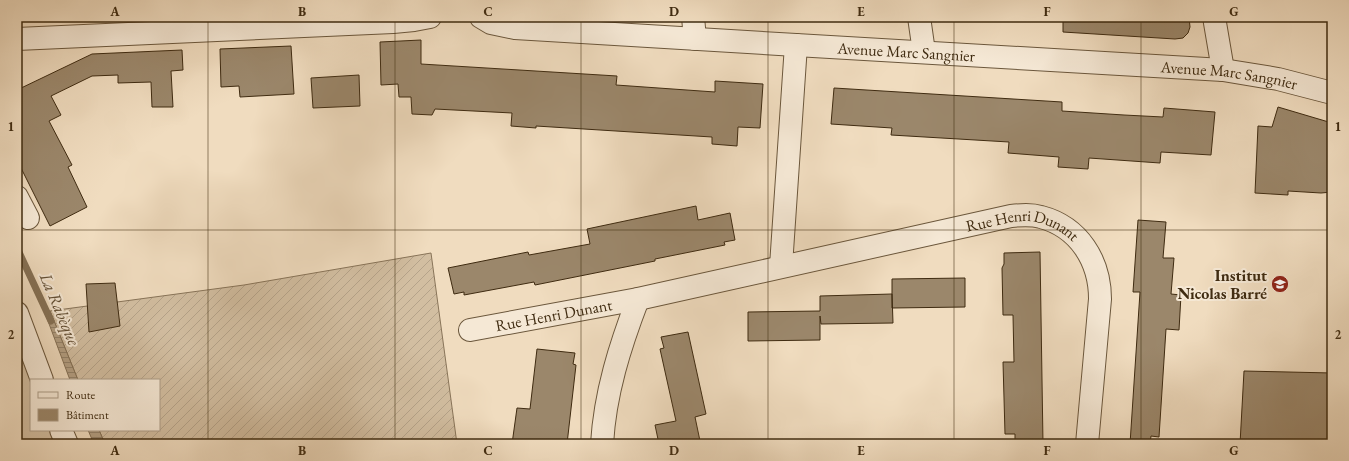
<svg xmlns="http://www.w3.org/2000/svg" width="1349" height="461" font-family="'EB Garamond',serif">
<defs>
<pattern id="garden-furrows" width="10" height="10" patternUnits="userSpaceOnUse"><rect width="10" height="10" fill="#d2bea1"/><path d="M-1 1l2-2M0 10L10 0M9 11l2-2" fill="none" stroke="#b5a38a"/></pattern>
<pattern id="water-rules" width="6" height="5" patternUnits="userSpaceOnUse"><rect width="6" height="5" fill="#b4a084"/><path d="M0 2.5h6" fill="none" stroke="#94836b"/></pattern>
</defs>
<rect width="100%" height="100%" fill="#f0dcbf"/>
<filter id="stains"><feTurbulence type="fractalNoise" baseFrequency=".005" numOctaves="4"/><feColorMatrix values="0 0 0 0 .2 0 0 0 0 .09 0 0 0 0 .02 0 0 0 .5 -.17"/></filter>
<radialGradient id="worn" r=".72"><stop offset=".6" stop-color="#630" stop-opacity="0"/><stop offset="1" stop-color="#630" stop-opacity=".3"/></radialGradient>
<path fill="#d2bea1" stroke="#887459" d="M17,342l14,38v50h19l5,14h-38z"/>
<path fill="url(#garden-furrows)" stroke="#887459" d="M431,253l26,191h-352l-6,-14h60v-50h-81l-28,-69 194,-26z"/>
<path fill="url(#water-rules)" stroke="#857156" d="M50,311l28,69h-8l-25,-67z
M88,430h11l6,14h-11z"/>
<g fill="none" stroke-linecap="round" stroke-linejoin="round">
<path stroke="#857156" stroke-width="7" d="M18,250l33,71"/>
</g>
<path fill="#9b876b" stroke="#3f2b11" d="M1063,17h126l1,10 -2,6 -5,5 -8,1 -112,-7z
M421,40v24l196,12 -1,9 99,7v-11l48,3 -3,44 -22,-1 -1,19 -25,-2v-7l-176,-11v2l-25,-2 1,-13 -77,-4 -3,6 -20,-1 -1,-17h-12l-1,-13 -17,1 -1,-43z
M291,46l3,48 -54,3 -1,-11 -18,1 -1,-38z
M182,50l1,20 -12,1 2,36h-21l-1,-25 -33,1v-8l-26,1 -41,20 10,19 -12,6 23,44 -4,2 19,40 -37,19 -33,-66v-70l75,-36z
M359,75l1,31 -47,2 -2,-30z
M834,88l228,14v9l62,4 39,2 1,-9 51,4 -4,43 -50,-3 -1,11 -71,-5 -1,11 -30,-2 1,-10 -51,-4 1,-11 -118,-7 1,-7 -61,-4z
M1278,107l54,16v69l-11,1 -33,-2v4l-33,-2 3,-67 14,1z
M696,206l2,14 32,-7 5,27 -11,2 1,3 -70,14v2l-120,24 -1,-3 -70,13v-3l-10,2 -6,-26 80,-16 1,3 61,-11 -3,-15z
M1138,220l28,2 -3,36h11l-3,36 10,1 -2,35 -13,-1 -7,108 -8,-1 -1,8h-20l10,-152h-7z
M1040,252l3,192h-28v-10h-10l-2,-72h11l-1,-47h-10l-1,-47 2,-4v-11z
M965,278v29l-73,1v-29z
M115,283l5,43 -31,6 -3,-48z
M892,294l1,29 -72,1 -1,-8v24l-72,1v-29l72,-1v-15z
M688,332l18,82 -11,3 5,24 -13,3h-28l-4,-19 21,-4 -16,-72 4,-1 -3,-11z
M537,349l38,4 -2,11 3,1 -9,79h-55l5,-36 13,1z
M1244,371l88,2v71h-92z"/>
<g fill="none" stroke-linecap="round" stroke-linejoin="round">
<defs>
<g id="street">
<path id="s1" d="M481,17l10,6 24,5 281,17 427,25 55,9 54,14"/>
<path d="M693,17l2,22"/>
<path d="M919,17l5,35"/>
<path d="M1214,17l9,53"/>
<path d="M17,39l376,-17 21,-2 16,-3"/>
<path d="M17,197l11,21"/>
<path d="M781,266l15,-221"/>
<path d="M17,313l25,67"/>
<path id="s2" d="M470,330l168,-31 373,-83c10,-1 20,-2 30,1 38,10 59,44 59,82l-13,145"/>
<path d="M61,430l6,14"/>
<path d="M602,444c3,-51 18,-98 36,-145"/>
</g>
</defs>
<use href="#street" stroke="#6b573c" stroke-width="24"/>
<use href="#street" stroke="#f5e8d5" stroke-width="22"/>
</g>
<path fill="none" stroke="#3f2b11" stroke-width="1" stroke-opacity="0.55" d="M208,17v427M395,17v427M581,17v427M768,17v427M954,17v427M1141,17v427M17,230h1315"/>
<defs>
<symbol id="school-disc" viewBox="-11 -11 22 22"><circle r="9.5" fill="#8f2418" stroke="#f5e8d5"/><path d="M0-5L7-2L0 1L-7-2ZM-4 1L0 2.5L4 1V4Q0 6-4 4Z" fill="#fff"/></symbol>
</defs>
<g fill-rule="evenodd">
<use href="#school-disc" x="1270" y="274" width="20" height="20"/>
</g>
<g text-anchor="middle" stroke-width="4" stroke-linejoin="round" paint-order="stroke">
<g font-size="16" fill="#3f2b11" stroke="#f5e8d5">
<text dy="6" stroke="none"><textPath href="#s1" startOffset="428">Avenue Marc Sangnier</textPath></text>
<text dy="6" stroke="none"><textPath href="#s1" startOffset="752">Avenue Marc Sangnier</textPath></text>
<text dy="6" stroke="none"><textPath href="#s2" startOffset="566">Rue Henri Dunant</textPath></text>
<text dy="6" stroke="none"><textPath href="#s2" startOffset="85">Rue Henri Dunant</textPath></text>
</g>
<g font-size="16" font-weight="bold" fill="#3f2b11" stroke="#f5e8d5" text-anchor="end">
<text x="1267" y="281">Institut<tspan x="1267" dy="18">Nicolas Barré</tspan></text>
</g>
<g font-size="17" font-style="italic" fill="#624e34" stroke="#f5e8d5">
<text transform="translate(60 309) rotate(67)" y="6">La Rabèque</text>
</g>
</g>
<rect width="1349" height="461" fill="none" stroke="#f0dcbf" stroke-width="44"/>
<rect x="30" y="379" width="130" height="52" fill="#f5e8d5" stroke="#ac9c87"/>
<rect x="38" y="392" width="20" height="6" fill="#f5e8d5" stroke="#ac9c87"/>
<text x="66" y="399" font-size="12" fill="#3f2b11">Route</text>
<rect x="38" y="409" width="20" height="12" fill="#9b876b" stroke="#ac9c87"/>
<text x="66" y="419" font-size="12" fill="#3f2b11">Bâtiment</text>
<rect x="22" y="22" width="1305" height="417" fill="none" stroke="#3f2b11" stroke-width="1.5"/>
<g font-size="13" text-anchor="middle" font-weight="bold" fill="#3f2b11">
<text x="115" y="16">A</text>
<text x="302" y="16">B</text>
<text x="488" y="16">C</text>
<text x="674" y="16">D</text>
<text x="861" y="16">E</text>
<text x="1047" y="16">F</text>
<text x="1234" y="16">G</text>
<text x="11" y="131">1</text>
<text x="1338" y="131">1</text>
<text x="11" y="339">2</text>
<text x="1338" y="339">2</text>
<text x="115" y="455">A</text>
<text x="302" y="455">B</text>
<text x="488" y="455">C</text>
<text x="674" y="455">D</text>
<text x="861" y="455">E</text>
<text x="1047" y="455">F</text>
<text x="1234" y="455">G</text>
</g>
<rect width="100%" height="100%" filter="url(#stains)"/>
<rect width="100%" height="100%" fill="url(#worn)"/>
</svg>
